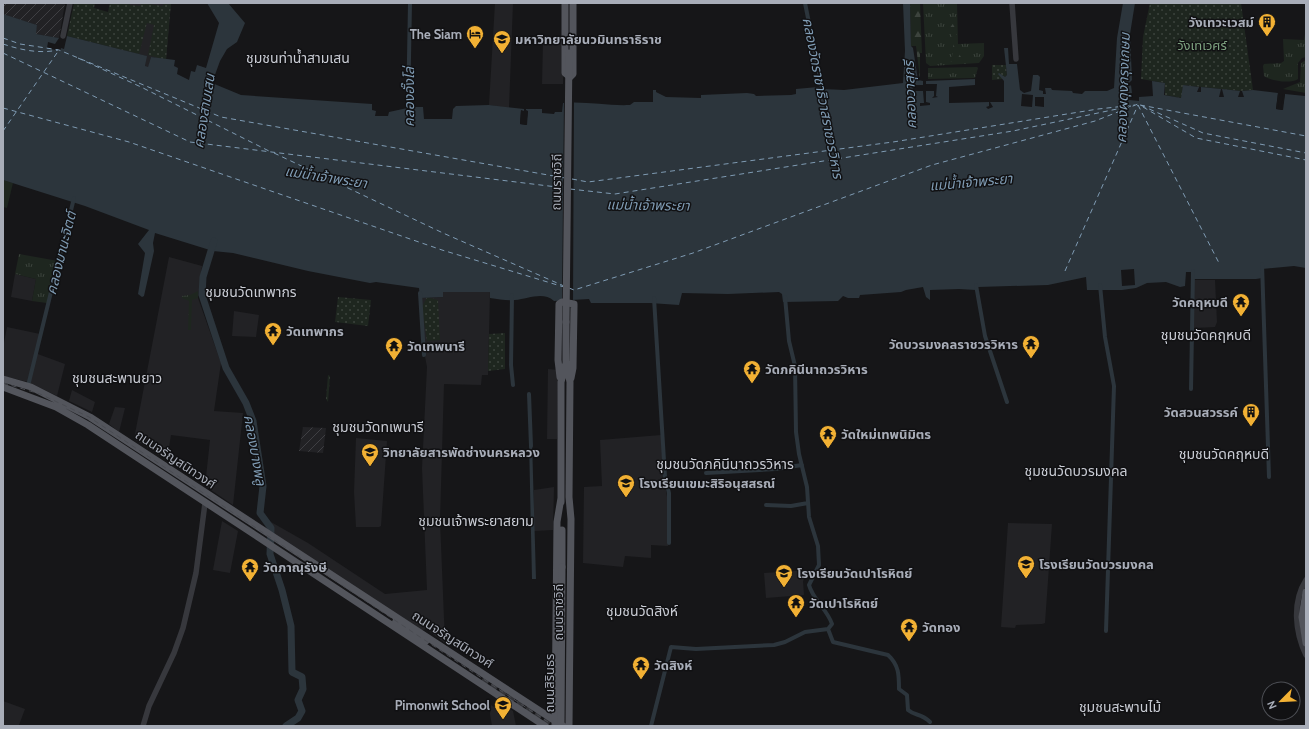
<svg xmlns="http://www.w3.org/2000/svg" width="1309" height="729" font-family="Cabin,'Noto Sans Thai',sans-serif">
<defs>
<pattern id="industrial-furrows" width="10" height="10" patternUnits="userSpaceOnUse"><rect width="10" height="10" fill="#222225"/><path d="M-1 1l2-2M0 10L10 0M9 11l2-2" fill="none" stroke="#3f3f43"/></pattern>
<pattern id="grass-tufts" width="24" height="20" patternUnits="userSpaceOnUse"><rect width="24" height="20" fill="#1e261f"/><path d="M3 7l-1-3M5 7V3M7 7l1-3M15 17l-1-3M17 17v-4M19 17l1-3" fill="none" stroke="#3c433d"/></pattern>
<pattern id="forest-firs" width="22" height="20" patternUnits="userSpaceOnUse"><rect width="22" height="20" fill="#1e261f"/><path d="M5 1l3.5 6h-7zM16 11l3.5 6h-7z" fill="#3c433d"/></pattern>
<pattern id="garden-dots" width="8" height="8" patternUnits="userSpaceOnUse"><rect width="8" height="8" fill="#1e261f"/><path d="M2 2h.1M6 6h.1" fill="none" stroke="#3c433d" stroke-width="1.8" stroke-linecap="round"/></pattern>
</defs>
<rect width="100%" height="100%" fill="#161618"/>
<path fill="#222225" d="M130,3h41l-5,57 -15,-3 -3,11 -3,-1 1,-11 -23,-6z
M495,3h18l-4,105 -20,-3z
M543,42h21l-1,42h-21z
M169,257l33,9 -4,32 23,65 -7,48 29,2 -10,92 -28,-19 5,-46 -39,-5 -4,25 -33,-21z
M15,274l21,5 -4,22 -21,-4z
M1194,280h21l2,42 -2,5 -21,1z
M443,292h47l-2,83h-6l-1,10 -37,-1 -4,136 5,123 -19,-14 -5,2 -148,-97 -2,-12 37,21 77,51 42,-4 -5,-122 5,-101 -4,-21 -3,-48 23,-1z
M234,311l25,4 -3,22 -24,-1z
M7,327l33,7 -5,19 30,11 -8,32 -29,-14 -25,-6v-28z
M548,369l10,1 -1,69h-10z
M72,390l23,12 -3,10 -23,-11z
M115,407l10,1 -6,24 -10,-8z
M661,435l3,42 4,26v43l-17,-1v13l-26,-2 -2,11 -40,-4 1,-76 18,-1 -2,-46z
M356,438l31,3 -6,85 -2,1h-23l-2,-35z
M554,487l-1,43 -19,1v-41z
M222,521l16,10 -8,42 -17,-3z
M1008,523l44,1 -7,99 -3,1 -26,1 -1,3 -14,-1z
M810,570l-7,11 1,14 -38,3 -2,-25z
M3,701l22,8 -6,16 -16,1z
M491,705l9,6 4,-6 9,6 3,15h-24l-2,-12z"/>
<path fill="url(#industrial-furrows)" d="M4,3h61l-6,35 -24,-4 2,-9 -33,-10z
M303,427l23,1 -3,25 -24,-2z"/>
<path fill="url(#grass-tufts)" d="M923,3h34l1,41 26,-1v13l-5,7 -49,3 -4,-3z
M1305,34l1,23 -4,1 -4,5v16c-7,5 -28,2 -34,-3l-1,-10 1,-2 17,-1 3,-2 -1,-22 21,1z
M1306,60v33l-23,-4 17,-7 1,-19z
M977,67l1,1 -3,10 -47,1v-11z
M19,254l39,7 -11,42 -15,-2 4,-22 -21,-5z
M198,291v7l-6,2 -1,30h-3l1,-29 -7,-3v-2l8,-1z"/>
<path fill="url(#forest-firs)" d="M910,3h10l2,50h-2v26l-4,-33h-5z
M955,21l2,25 3,3 -2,3 4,7 -1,4 -4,1 -7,-3c5,-7 4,-26 -1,-32z"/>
<path fill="#1e261f" d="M3,180l10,3 -6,25 -4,-1z"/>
<path fill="url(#garden-dots)" d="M74,3h21l-1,5 14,4 2,-9h20v2l10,1 2,-3 21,3v-3h8l-5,57 -18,-5 6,-30 -7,-2 -8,31 -72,-18z
M1150,3h91l12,87 -13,1 -57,-6 -1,13 -17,-3v-12l-24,-4 2,-42z
M992,65h14l1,10 -4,4 -11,1z
M338,297l33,3 -3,26 -33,-4z
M427,297l11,3 2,40 -13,1 -5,-34z
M505,333v36l-17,2 1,-37z
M328,375l2,1 -2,26 -2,-3z"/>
<path fill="#2c353c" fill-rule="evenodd" d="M207,3h21l17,20 -8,19 -10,7 -7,12 -8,22 29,12 131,9v6l4,1 -1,5h13l1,-4 23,-5h11l1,12h28l1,-10 3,-3 33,-1 35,4v2h-3l-1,13 6,1 2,-14h-2v-2h16v4l12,1 1,-2h7l1,-9c23,-2 44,3 67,2l4,-3h19v-12h3v2l10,5 35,1v-3l46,-2 7,1 2,2 35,-1 5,-1v-5l22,-2 5,2 21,1 59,-7 2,-32 -2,-48h7l1,43 2,2 5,32 5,1v4h-11l2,12 -2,1h5l-2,-1v-6h8l1,12h-4v3l10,-1v-2l-4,-1v-11h8v5l-2,2 6,-1 -2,-1 1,-12h-11v-3l49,-2v6l-26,2v16l40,-1v4l-3,1 2,2 5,-2 -3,-5h14v-21l-6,-7 1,-1 6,4 2,-2 -3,-27h4l1,16h8l3,26 4,3 7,-2 2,-16h5l2,2 -1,13 4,1v3h3l-1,-6h6l1,2 20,1 1,2 9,1 3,-3h22l7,-3 3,-50 6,-35h12l-5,31 2,46 -4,4 2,2 1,-1 1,8h-5v3l2,1v3l10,1v-4l14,-1 -1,-15 13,2 -1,12 17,3 2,-13 16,2 -2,5h4v-5l20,2 -2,8h5l-2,-8 18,2 -2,6h6l-2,-6 11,-1 25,3 -2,16 6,1 3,-16 20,2 1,172 -12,-2 -32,3v9l-6,1h-62l-3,-7h-5l-1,14 -5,1 -14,-5 -19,1 -11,5 -14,2h-35l-1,-13 -38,8 -70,2 -2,3 -17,-1 -29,1v10l-4,-3 -3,-10 -17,3 -5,2 -41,3 -1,3h-11l-5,-2 -5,5 -55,1 -1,-8 -3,-2 -51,2 -46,-1 -3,12 -29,-2h-59l-2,-4 -35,2c-11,-10 -26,-2 -39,-1 -8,1 -16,-1 -25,-2v-6h-47v5l-23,1 -1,-10 -43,-6 -6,1 -62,-12 -75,-18 -20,-2 -58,-18 -2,10 1,8 -10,45 -2,1 -4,-3 7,-41 -7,-9 11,-14 -64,-24 -82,-26v-166l34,11 -1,9 23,4 -4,6 -7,-2 -1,6 13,3 1,-3 3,1 3,-13 80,20 -2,10 3,1 3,-10 24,3 -1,6 4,2 -1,6 12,6 2,-9 4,1 2,-7 9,3 13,-45zM1022,94l11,1 -1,12 -11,-1zM1035,97h9v10l-9,-1zM1134,269l1,16 -13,1 -1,-16z
M529,441h3l4,138h-4z"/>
<path fill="#161618" d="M1278,93h2l-2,14 3,1 2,-14h2l-2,16 -7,-1z
M564,100h10l-1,202h-11z
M524,109l4,2 -1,14 -7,-1 1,-14 3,1z"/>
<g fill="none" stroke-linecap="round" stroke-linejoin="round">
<path stroke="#2c353c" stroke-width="4" d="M805,3l18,90
M408,113l2,-110
M1262,264l7,213
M976,285l9,51 22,66
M1100,285l5,52 9,49 -8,245
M420,293l4,62
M512,295l-1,70 2,20
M654,298l11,179 4,16v50
M29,382l45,-184
M1191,389l2,-118
M529,394l2,52
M706,473l70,-4 26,-4
M766,505l25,1 17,-3
M828,629l5,13 55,13c11,10 11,20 11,34l8,6 1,15c7,6 13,3 22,12
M651,726l20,-79 25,2 78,-4 11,-3 20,-10 23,-3 4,-5c-5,-15 -19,-24 -23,-39l10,-20 -1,-19 -9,-29 -2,-30 -8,-33 -3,-22 -1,-66 -6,-25 -4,-44"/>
<path stroke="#2c353c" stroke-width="7" d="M214,241l-11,36 -1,18 24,73 20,35 7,18 10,65 -3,27 11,15 -1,26 12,36 9,36 1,46 10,5 1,12 -5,11 4,11 -4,7 -12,8"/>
<path stroke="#7f9bb3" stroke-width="1" stroke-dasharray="5 4" stroke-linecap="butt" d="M3,38l17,6 39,6 162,67 344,61
M3,44c18,6 37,10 55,6
M3,53l187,89 375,46
M78,58l63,29 130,65
M1138,105l81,158
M1140,105l166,31
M1143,107l53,31 110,22
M3,108l126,34 313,108 122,37
M3,131l56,-81
M274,153l169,80 121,53
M572,179l16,3 305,-40 205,-33 37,-4
M570,189l45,5 398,-63 118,-25
M1065,271l73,-166
M569,288l5,2 119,-37 239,-88 163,-44 43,-17 65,29 103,20"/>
<path stroke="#333438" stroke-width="7" stroke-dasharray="7 3.5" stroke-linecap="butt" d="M483,678l73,48"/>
<path stroke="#37383d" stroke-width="5.5" d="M1012,3l4,56
M63,36l7,-33
M1306,580c-14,22 -11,52 0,75
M143,726l6,-20 25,-53 9,-25 13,-55 9,-70"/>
<path stroke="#53555c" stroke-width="7" d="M565,3v70l5,4 3,-3v-71
M566,322v39l4,21 -1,115 2,22 -2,207
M560,377l-2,-17 1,-56 3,-2 12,2v3l-1,61 -2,10
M3,379l28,8 59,30 473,309
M3,387l53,20 32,18 457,301
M561,502v-120l5,-19
M562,530v37
M1306,592l-4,25 4,26
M396,621l30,20
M555,723l2,-201 4,-24"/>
<path stroke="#4a4c52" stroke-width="1" stroke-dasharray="5 4" stroke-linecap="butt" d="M3,383l37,11 49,23 465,309"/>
<path stroke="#53555c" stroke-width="7" d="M566,322l3,-269
M561,726l1,-159"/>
</g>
<defs>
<symbol id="building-pin" viewBox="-11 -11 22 30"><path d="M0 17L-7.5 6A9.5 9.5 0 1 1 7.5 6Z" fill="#f2b134" stroke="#111113"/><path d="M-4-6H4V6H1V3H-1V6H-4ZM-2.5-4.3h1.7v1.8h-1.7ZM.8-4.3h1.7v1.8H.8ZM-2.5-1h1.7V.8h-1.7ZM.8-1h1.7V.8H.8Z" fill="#111"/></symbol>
<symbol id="hotel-pin" viewBox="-11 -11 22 30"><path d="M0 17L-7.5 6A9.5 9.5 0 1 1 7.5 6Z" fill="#f2b134" stroke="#111113"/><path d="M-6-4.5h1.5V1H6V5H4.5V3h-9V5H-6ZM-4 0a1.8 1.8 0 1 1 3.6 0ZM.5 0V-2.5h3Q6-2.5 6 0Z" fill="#111"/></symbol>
<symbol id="university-pin" viewBox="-11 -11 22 30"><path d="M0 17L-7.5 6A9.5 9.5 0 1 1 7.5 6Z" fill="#f2b134" stroke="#111113"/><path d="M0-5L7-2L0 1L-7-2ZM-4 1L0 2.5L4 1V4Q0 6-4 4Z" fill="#111"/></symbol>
<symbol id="temple-pin" viewBox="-11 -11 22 30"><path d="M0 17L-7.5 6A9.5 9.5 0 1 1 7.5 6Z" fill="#f2b134" stroke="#111113"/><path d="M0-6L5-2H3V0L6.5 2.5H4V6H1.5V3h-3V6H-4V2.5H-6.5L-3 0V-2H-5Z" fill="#111"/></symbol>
<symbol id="school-pin" viewBox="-11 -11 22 30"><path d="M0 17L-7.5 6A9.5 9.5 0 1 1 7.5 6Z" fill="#f2b134" stroke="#111113"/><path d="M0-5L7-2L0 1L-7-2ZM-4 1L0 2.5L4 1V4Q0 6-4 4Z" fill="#111"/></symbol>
</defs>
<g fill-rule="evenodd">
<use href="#building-pin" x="1257" y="12" width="20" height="27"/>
<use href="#hotel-pin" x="465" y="24" width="20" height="27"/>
<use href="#university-pin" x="492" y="29" width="20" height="27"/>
<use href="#temple-pin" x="1231" y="292" width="20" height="27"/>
<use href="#temple-pin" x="263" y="321" width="20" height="27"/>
<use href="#temple-pin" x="1021" y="334" width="20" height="27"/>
<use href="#temple-pin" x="384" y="336" width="20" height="27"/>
<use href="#temple-pin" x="742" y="359" width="20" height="27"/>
<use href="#building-pin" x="1241" y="402" width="20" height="27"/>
<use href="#temple-pin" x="818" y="424" width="20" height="27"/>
<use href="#university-pin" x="360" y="442" width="20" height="27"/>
<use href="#school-pin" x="616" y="473" width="20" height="27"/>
<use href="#school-pin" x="1016" y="554" width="20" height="27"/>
<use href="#temple-pin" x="240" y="557" width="20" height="27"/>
<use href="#school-pin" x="774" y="563" width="20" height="27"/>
<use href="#temple-pin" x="786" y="593" width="20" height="27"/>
<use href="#temple-pin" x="899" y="617" width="20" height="27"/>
<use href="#temple-pin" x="631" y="655" width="20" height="27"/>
<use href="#school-pin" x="493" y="695" width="20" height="27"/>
</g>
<g text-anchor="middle" stroke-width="3" stroke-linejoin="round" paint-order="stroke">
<g font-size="13" font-weight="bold" fill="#a8adb8" stroke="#111113" text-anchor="start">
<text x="1254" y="27" text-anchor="end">วังเทวะเวสม์</text>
<text x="462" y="39" text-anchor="end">The Siam</text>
<text x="515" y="44">มหาวิทยาลัยนวมินทราธิราช</text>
<text x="1228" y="307" text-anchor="end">วัดคฤหบดี</text>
<text x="286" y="336">วัดเทพากร</text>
<text x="1018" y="349" text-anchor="end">วัดบวรมงคลราชวรวิหาร</text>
<text x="407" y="351">วัดเทพนารี</text>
<text x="765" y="374">วัดภคินีนาถวรวิหาร</text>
<text x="1238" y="417" text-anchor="end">วัดสวนสวรรค์</text>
<text x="841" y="439">วัดใหม่เทพนิมิตร</text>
<text x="383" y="457">วิทยาลัยสารพัดช่างนครหลวง</text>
<text x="639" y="488">โรงเรียนเขมะสิริอนุสสรณ์</text>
<text x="1039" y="569">โรงเรียนวัดบวรมงคล</text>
<text x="263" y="572">วัดภาณุรังษี</text>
<text x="797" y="578">โรงเรียนวัดเปาโรหิตย์</text>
<text x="809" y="608">วัดเปาโรหิตย์</text>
<text x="922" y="632">วัดทอง</text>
<text x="654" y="670">วัดสิงห์</text>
<text x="490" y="710" text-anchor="end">Pimonwit School</text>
</g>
<g font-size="13" fill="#7fa381" stroke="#111113">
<text x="1202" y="50">วังเทเวศร์</text>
</g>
<g font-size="13" fill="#a8adb8" stroke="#111113">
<text transform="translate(556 182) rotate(-89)" y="5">ถนนราชวิถี</text>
<text transform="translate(176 459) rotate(34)" y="5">ถนนจรัญสนิทวงศ์</text>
<text transform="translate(558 612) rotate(-90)" y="5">ถนนราชวิถี</text>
<text transform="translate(453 639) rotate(33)" y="5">ถนนจรัญสนิทวงศ์</text>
<text transform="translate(549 683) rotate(-90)" y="5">ถนนสิรินธร</text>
</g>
<g font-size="14" fill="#c9ccd4" stroke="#111113">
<text x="298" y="63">ชุมชนท่าน้ำสามเสน</text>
<text x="251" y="297">ชุมชนวัดเทพากร</text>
<text x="1206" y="340">ชุมชนวัดคฤหบดี</text>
<text x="117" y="383">ชุมชนสะพานยาว</text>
<text x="378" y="432">ชุมชนวัดทเพนารี</text>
<text x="1224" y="459">ชุมชนวัดคฤหบดี</text>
<text x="725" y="469">ชุมชนวัดภคินีนาถวรวิหาร</text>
<text x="1076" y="476">ชุมชนวัดบวรมงคล</text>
<text x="476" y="526">ชุมชนเจ้าพระยาสยาม</text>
<text x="642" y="616">ชุมชนวัดสิงห์</text>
<text x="1120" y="712">ชุมชนสะพานไม้</text>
</g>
<g font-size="14" font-style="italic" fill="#7f9bb3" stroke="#111113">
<text transform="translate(1123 88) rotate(-88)" y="5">คลองผดุงกรุงเกษม</text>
<text transform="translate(910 95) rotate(-92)" y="5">คลองวาสุกรี</text>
<text transform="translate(409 97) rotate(-90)" y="5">คลองอั๊งโล่</text>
<text transform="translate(823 98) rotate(79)" y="5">คลองวัดราชาธิวาสราชวรวิหาร</text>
<text transform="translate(204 111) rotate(-81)" y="5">คลองสามเสน</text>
<text transform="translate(326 177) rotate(9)" y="5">แม่น้ำเจ้าพระยา</text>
<text transform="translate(971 182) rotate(-5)" y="5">แม่น้ำเจ้าพระยา</text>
<text transform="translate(648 205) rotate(1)" y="5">แม่น้ำเจ้าพระยา</text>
<text transform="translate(61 253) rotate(-76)" y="5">คลองมานะจิตต์</text>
<text transform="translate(255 450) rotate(80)" y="5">คลองบางพลู</text>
</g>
</g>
<rect width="1309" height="729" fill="none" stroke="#a8adb8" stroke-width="8"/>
<g transform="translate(1281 701) rotate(246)"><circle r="19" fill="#111113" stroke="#4d4f55"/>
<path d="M0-3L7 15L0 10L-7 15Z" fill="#f2b134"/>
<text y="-6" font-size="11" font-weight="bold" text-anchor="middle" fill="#a8adb8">N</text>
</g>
</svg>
